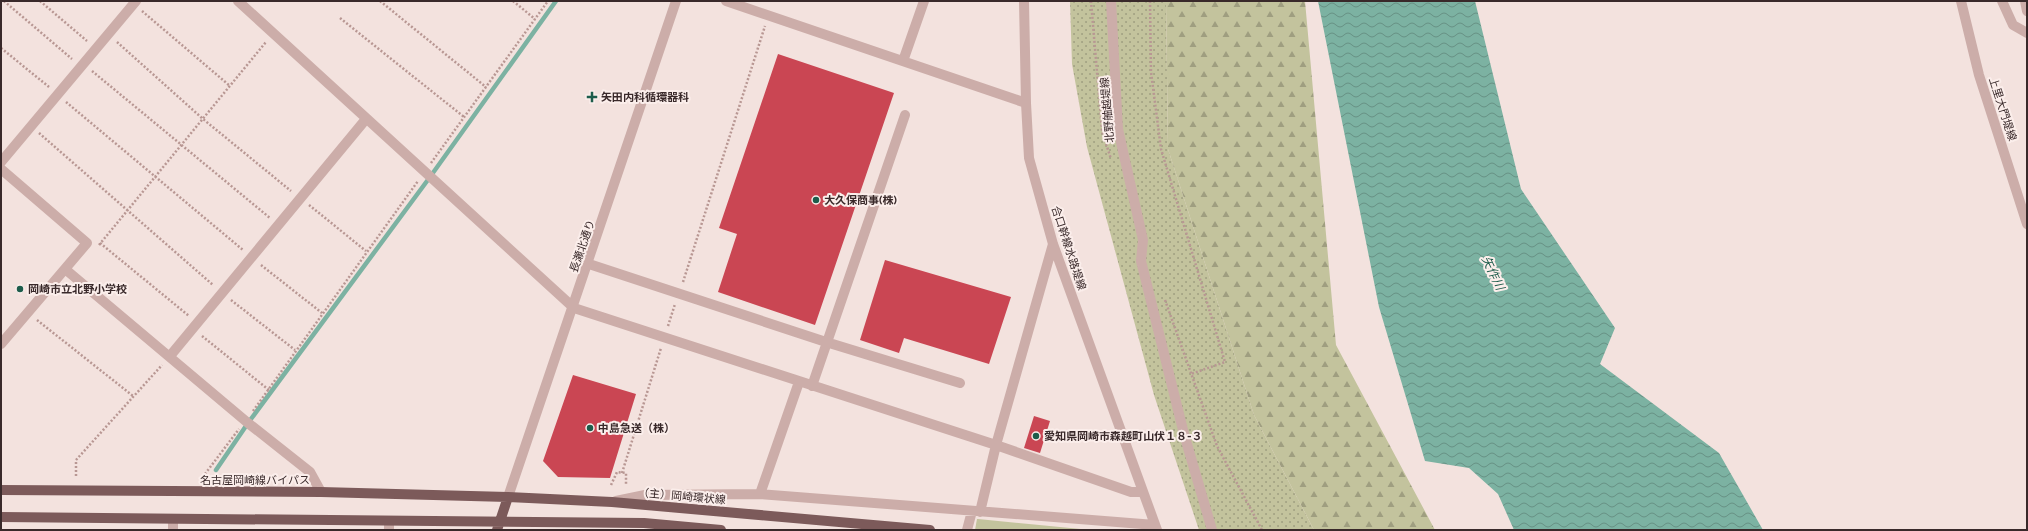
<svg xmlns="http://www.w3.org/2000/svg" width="2028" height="531" font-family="Raleway,'Noto Sans JP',sans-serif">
<defs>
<pattern id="grass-dots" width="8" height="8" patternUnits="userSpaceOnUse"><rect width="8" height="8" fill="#c3c39d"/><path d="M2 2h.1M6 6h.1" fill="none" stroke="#9f9e80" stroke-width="1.8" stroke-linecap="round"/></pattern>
<pattern id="forest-firs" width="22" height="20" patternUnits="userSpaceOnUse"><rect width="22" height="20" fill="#c3c39d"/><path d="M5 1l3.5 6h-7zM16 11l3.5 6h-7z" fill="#9f9e80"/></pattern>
<pattern id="water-waves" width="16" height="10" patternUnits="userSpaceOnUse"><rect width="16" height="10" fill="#7cb2a2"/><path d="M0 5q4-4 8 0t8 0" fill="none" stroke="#679184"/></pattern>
</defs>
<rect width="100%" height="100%" fill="#f3e2de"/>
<path fill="url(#grass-dots)" d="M1070,1h96l2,148 86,266 60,115h-115l-45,-135 -67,-248 -15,-83z"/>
<path fill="url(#forest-firs)" d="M1166,1h139l31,344 99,185h-121l-60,-115 -86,-266z"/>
<path fill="#c3c39d" d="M977,519h1l113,11h-116z"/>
<path fill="url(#water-waves)" d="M1318,1h157l46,188 94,139 -15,36 119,89 44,77h-249l-16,-36 -29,-26 -44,-7 -46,-154z"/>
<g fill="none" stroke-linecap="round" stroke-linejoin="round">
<path stroke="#7cb2a2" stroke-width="4.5" d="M216,470l32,-47 182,-246 126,-176"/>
</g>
<path fill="#ca4653" d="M778,54l116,39 -79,232 -97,-33 19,-58 -18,-6z
M885,260l126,37 -22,67 -85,-26 -5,15 -39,-13z
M573,375l63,19 -26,84 -52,-1 -15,-16z
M1034,416l16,5 -10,32 -16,-5z"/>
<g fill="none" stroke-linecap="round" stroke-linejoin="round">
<path stroke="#b89793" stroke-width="2.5" stroke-dasharray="2 2" stroke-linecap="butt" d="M4,1l68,58
M40,1l47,40
M380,1l106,86
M513,1l22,18
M1091,1l11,130 9,28
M1150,1l1,71 10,77 64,213 -34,12
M142,11l88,75
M340,18l124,99
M117,42l86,77 88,72
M1,48l48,39
M92,71l178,147
M66,102l177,148
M39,133l174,152
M431,163l117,-162
M309,205l57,46
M100,243l89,73
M99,245l167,-203
M261,265l61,48
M683,282l82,-256
M231,300l64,50
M1165,300l52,146 45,84
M37,320l96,76
M668,326l7,-22
M202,336l67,54
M253,411l165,-230
M622,473l39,-125
M205,474l34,-45
M76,476v-16l86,-95
M611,485l6,-13 9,1v12"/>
<path stroke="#ccada9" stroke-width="10" d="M238,1l336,307 422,137 135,47h12
M726,1l300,102
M1024,1l2,102 3,55 24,86 104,286
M1111,1l7,128 25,111 -2,21 43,173 28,96
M1961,1l18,74 48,149
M2002,1l11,24 14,8
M2025,1l2,10
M903,61l21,-60
M1,162l135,-161
M1,169l86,74 -86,101
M589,264l237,78 134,41
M65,269l183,154 62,49 11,20
M170,356l196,-237
M812,386l93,-271
M760,494l39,-112
M508,497l168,-496
M616,501l29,-6 115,-1 395,31
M980,512l16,-67 57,-201
M173,520v10
M389,530v-9
M967,530l5,-19"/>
<path stroke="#7c5a5a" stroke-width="10" d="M1,490l320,2 187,5 104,5 318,28
M1,517l643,6 77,7
M497,530l11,-33"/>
</g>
<g fill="#1d5c4b" stroke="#fbeeeb" stroke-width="1.5">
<path d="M590 91h4v4h4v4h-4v4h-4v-4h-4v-4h4z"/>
<circle cx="816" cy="200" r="4"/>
<circle cx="20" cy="289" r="4"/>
<circle cx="590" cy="428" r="4"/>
<circle cx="1036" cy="436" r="4"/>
</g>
<g text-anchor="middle" stroke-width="4" stroke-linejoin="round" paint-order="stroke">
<g font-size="11" font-weight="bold" fill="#39292a" stroke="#fbeeeb" text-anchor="start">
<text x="601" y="101">矢田内科循環器科</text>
<text x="824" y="204">大久保商事(株)</text>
<text x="28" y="293">岡崎市立北野小学校</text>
<text x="598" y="432">中島急送（株）</text>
<text x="1044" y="440">愛知県岡崎市森越町山伏１８‐３</text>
</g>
<g font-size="11" fill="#39292a" stroke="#fbeeeb">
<text transform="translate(2003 109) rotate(72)" y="4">上里大門堤線</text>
<text transform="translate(1107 110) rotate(-95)" y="4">北野舳越堤線</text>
<text transform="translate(582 246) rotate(-71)" y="4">長瀬北通り</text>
<text transform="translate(1069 248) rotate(72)" y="4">合口幹線水路堤線</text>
<text x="255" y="484">名古屋岡崎線バイパス</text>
<text transform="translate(682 496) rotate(5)" y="4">（主）岡崎環状線</text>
</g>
<g font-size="12" font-style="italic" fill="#1d5c4b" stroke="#fbeeeb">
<text transform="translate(1493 273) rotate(64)" y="4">矢作川</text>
</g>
</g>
<rect width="2028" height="531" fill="none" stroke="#39292a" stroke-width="4"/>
</svg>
